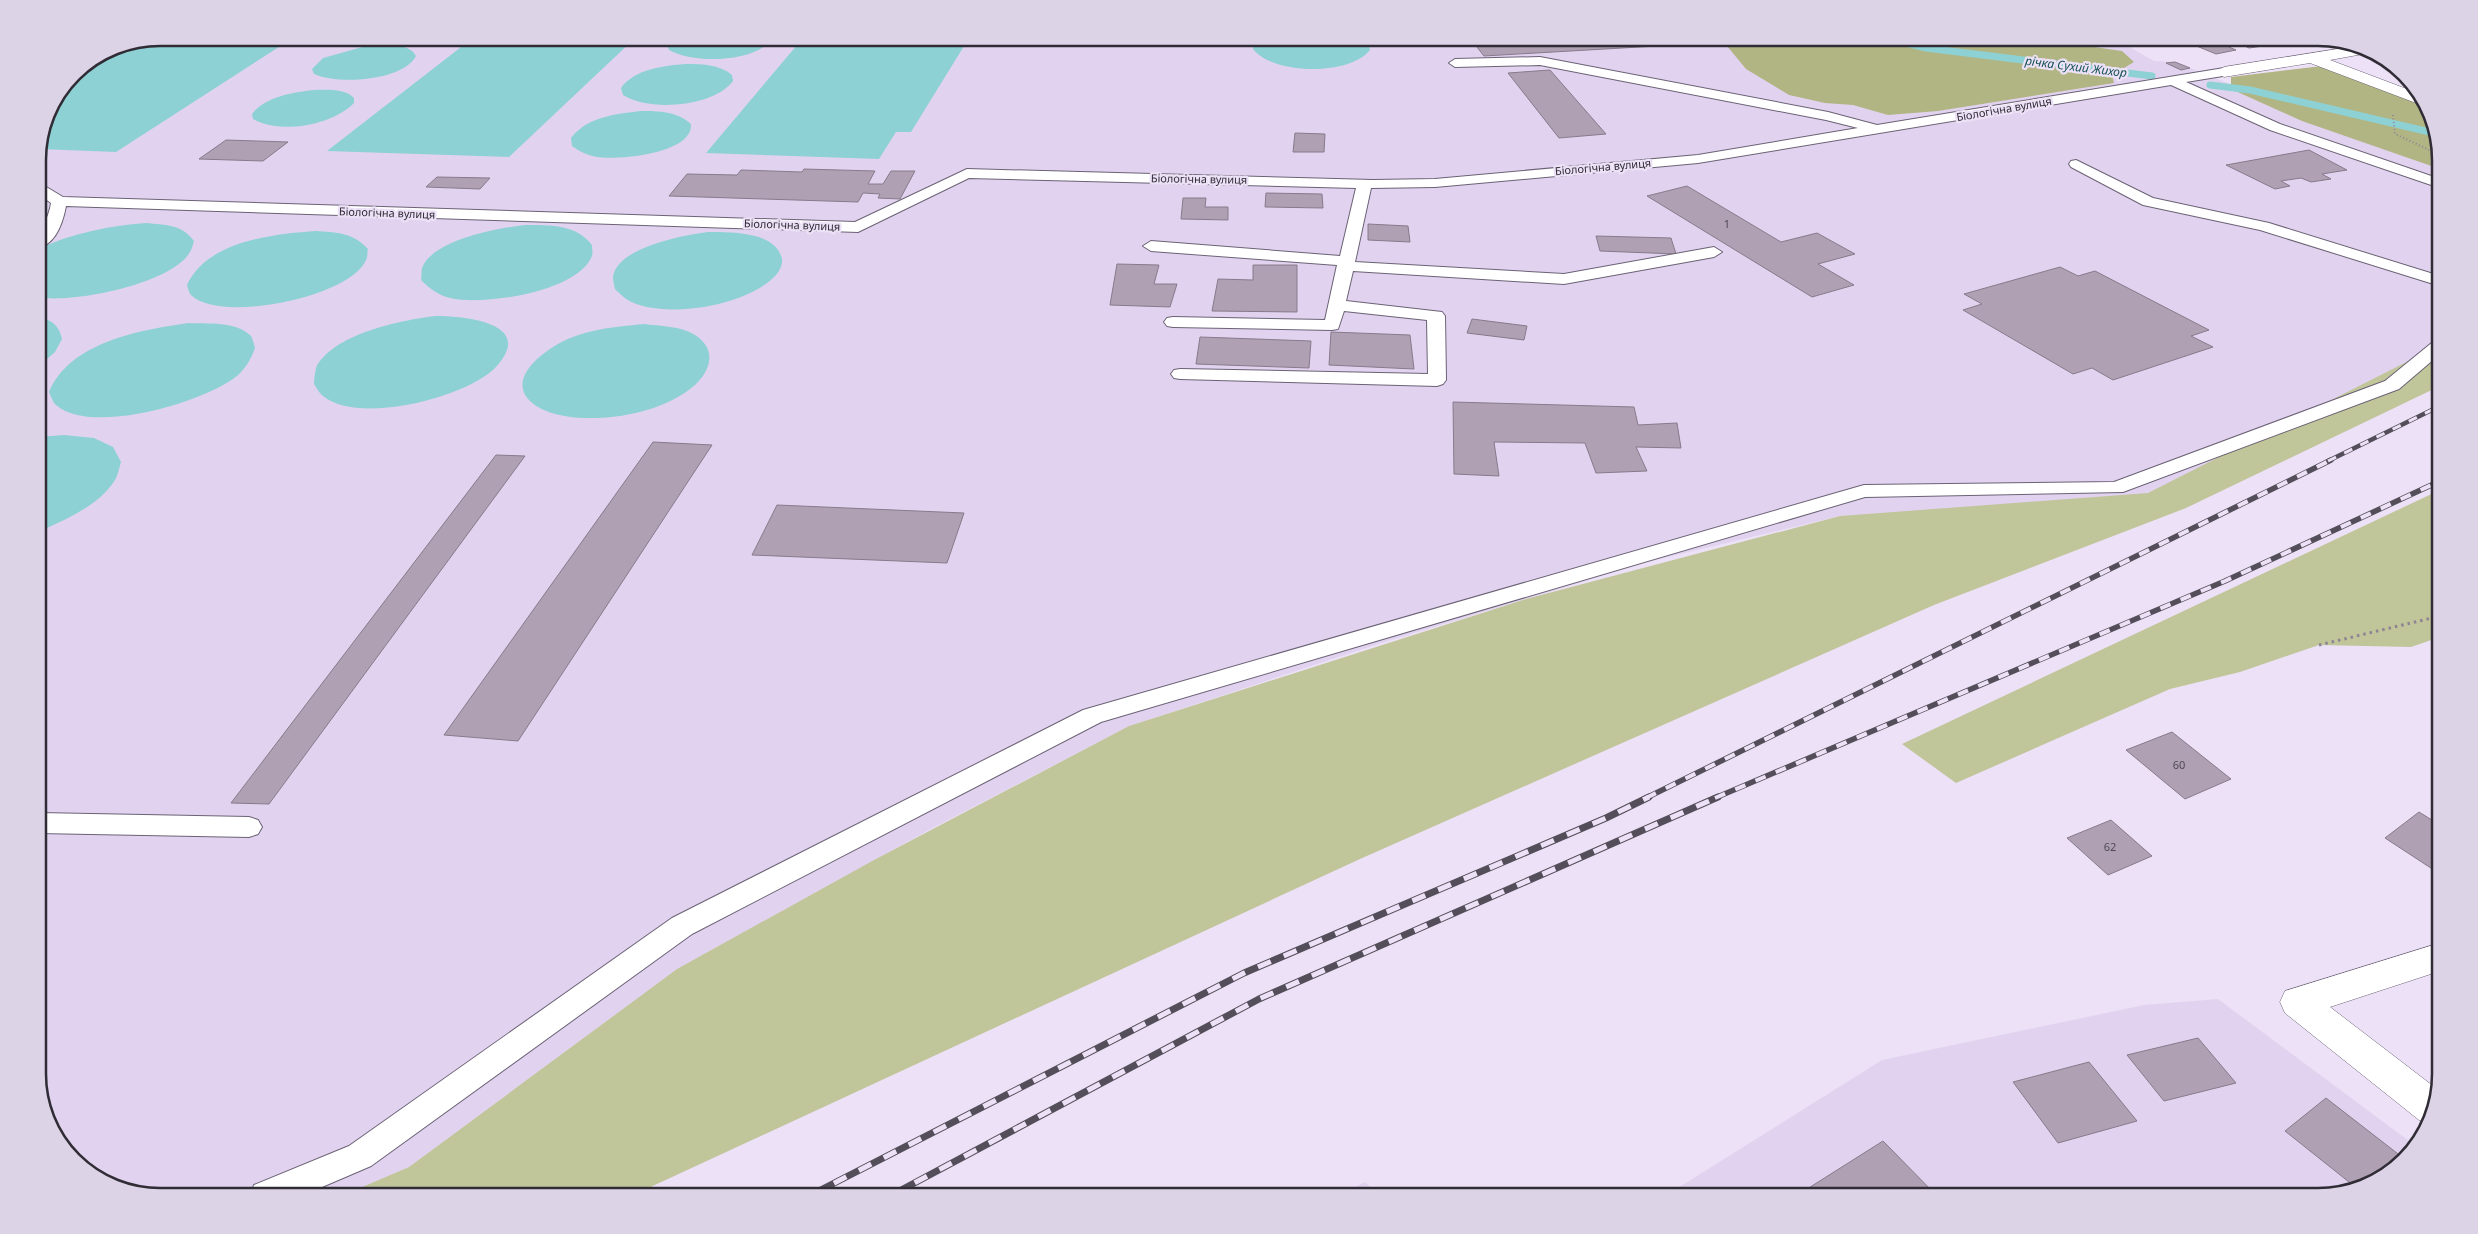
<svg xmlns="http://www.w3.org/2000/svg" width="2478" height="1234" font-family="'Noto Sans',sans-serif">
<rect width="100%" height="100%" fill="#ece1f6"/>
<path fill="#e1d3ef" d="M160,37l1954,1 40,23 21,1 265,106v206l-275,117 -162,21 -163,4 -189,45 -276,84 -246,81 -202,105 -250,138 -268,198 -69,29h-180l-54,-12 -48,-42 -20,-60v-929l9,-40 27,-40 40,-26z
M2218,999l195,145 -27,32 -68,20h-653l217,-136 262,-55z
M1365,1182l15,14h-43z"/>
<path fill="#c1c59a" d="M2086,38h48l10,4 -15,5z
M2440,345v41l-254,122 -252,97 -574,254 -729,337h-290l68,-29 268,-198 197,-109 255,-134 397,-127 314,-83 308,-23z
M2440,490v147l-29,10 -92,-2 -79,27 -70,17 -214,94 -54,-39z"/>
<path fill="#b1b583" d="M2026,37l96,14 12,11 -22,13 2,8 -176,28 -50,4 -35,-10 -28,-2 -36,-8 -43,-26 -19,-23 -25,-8z
M2322,66l101,35 17,52v16l-138,-48 -71,-32v-12z"/>
<path fill="#8ed1d4" d="M474,37l159,3 -124,117 -182,-6z
M1361,37l7,6 2,7c-20,26 -97,25 -117,-1l1,-7 5,-4z
M160,38h133l-177,114 -77,-3 8,-36 27,-40 40,-26z
M672,38l101,-1v1c-17,25 -80,26 -104,12l-2,-6z
M803,38v-1l166,1 -58,94h-15l-17,27 -173,-6z
M366,46c15,-1 42,-5 50,10 -13,25 -78,29 -102,18l-2,-5 11,-11z
M685,64c17,0 34,0 47,11l1,6c-19,26 -84,31 -110,14l-2,-7c14,-19 41,-22 64,-24z
M313,90c14,0 31,-2 41,8v5c-21,22 -74,32 -101,16l-1,-5c14,-18 40,-21 61,-24z
M641,111c17,0 36,0 50,13 2,30 -73,36 -94,33 -10,-2 -17,-5 -25,-11l-1,-8c16,-21 44,-24 70,-27z
M146,223c19,2 36,1 48,18 -1,3 -2,8 -4,11 -18,32 -119,52 -152,45v-48c35,-16 70,-23 108,-26z
M525,225c24,0 51,-1 67,20 0,3 1,8 0,11 -14,36 -109,50 -142,42 -12,-3 -20,-9 -29,-18 1,-3 0,-8 1,-12 10,-28 77,-40 103,-43z
M316,231c20,1 38,2 52,18 -1,3 0,8 -2,11 -15,37 -147,64 -175,35 -2,-2 -3,-7 -4,-10 20,-44 86,-51 129,-54z
M708,232c22,0 68,-1 74,27 1,6 -3,13 -7,17 -28,30 -114,45 -149,23 -4,-3 -8,-7 -11,-10 -1,-4 -2,-9 -2,-12 4,-30 72,-42 95,-45z
M435,316c28,0 102,6 61,51 -29,31 -139,58 -173,29 -4,-3 -7,-9 -9,-12 0,-5 1,-11 2,-16 16,-34 86,-48 119,-52z
M38,317c14,3 21,8 24,22l-7,13 -17,15z
M188,323c18,1 49,-2 63,13 2,3 3,9 4,12 -4,11 -9,20 -18,28 -32,26 -146,60 -181,29 -3,-2 -5,-9 -7,-13 21,-50 91,-62 139,-69z
M644,324c16,2 37,2 51,11 26,17 13,42 -9,57 -28,19 -67,27 -101,26 -54,-1 -92,-32 -32,-71 26,-17 60,-20 91,-23z
M64,435l30,3 19,9 8,15c-2,6 -3,13 -6,18 -16,26 -51,40 -77,52v-95z"/>
<g fill="none" stroke-linecap="round" stroke-linejoin="round">
<path stroke="#8ed1d4" stroke-width="7" d="M1882,37l44,11 226,28
M2210,85l40,5 184,43"/>
</g>
<path fill="#afa0b3" stroke="#887a8b" d="M1555,37h111l8,8 -190,11 -11,-14z
M2198,37h7l31,13 -20,4 -34,-14z
M2225,37h93l2,1 -71,10z
M2175,62l15,6 -9,2 -15,-7z
M1550,70l56,64 -47,4 -51,-65z
M1295,133l30,1 -1,18h-31z
M226,140l62,2 -25,19 -64,-2z
M2309,150l38,20 -25,4 9,5 -20,3 -10,-4 -20,3 9,5 -15,3 -49,-24z
M804,169l71,2 -7,13h15l8,-13h24l-15,28 -22,-1 2,-4 -17,-1 -5,9 -189,-6 18,-22 50,1 4,-5 61,2z
M437,177l53,1 -10,11 -54,-2z
M1687,186l94,56 36,-9 38,21 -37,10 36,21 -42,12 -165,-101z
M1266,193l56,1 1,14 -58,-1z
M1183,198h23l-1,9h23v13l-47,-1z
M1368,224l40,2 2,16 -42,-2z
M1596,236l75,2 5,16 -76,-3z
M1117,264l42,1 -5,19h23l-7,23 -60,-2z
M1253,265h44v47l-85,-1 6,-32 35,1z
M2060,267l18,9 17,-5 114,59 -18,6 22,11 -100,33 -21,-12 -19,6 -110,-64 19,-6 -18,-10z
M1472,319l55,7 -3,14 -57,-7z
M1331,332l79,3 4,34 -85,-4z
M1200,337l111,4 -2,27 -113,-4z
M1453,402l181,5 4,18 39,-2 4,25 -45,-1 11,24 -51,2 -11,-30 -91,-1 5,34 -45,-2z
M653,442l59,3 -194,296 -74,-6z
M496,455l29,1 -256,348 -38,-1z
M777,505l187,8 -17,50 -195,-8z
M2172,732l59,47 -46,20 -59,-49z
M2419,812l21,13v49l-55,-36z
M2111,820l41,36 -44,19 -41,-37z
M2198,1038l38,45 -72,18 -37,-46z
M2089,1062l48,59 -79,22 -45,-61z
M2326,1098l76,59 -16,19 -32,10 -69,-55z
M1883,1141l54,55h-141z"/>
<g fill="none" stroke-linecap="round" stroke-linejoin="round">
<defs>
<path id="lane" d="M1540,57l288,55 49,13 347,-57 7,4 -2,3 -43,7 94,42 160,55v9l-170,-58 -99,-45 -473,78 -263,24 -64,1 -16,74 209,12 150,-27 8,5 -8,5 -150,27 -211,-13 -7,30 96,11 3,4 1,64 -3,4 -6,2 -257,-7 -6,-1 -3,-4 3,-4 6,-1 248,5 -1,-54 -83,-9 -6,18 -6,1 -159,-3 -6,-1 -3,-4 3,-4 6,-1 152,3 12,-55 -186,-14 -8,-5 8,-5 189,15 16,-68 -387,-10 -111,54 -792,-26c-3,16 -10,38 -28,42 0,-16 11,-29 13,-45l-13,-9v-12l25,15 792,25 112,-53 406,11 62,-1 263,-24 160,-27 -32,-8 -286,-55 -85,2 -6,-4 6,-4z
M2076,160l77,38 116,25 171,53v10l-180,-56 -117,-25 -72,-38 -2,-3 2,-3z
M2440,340v14l-41,35 -276,103 -258,5 -764,225 -409,212 -321,232 -70,30h-51l4,-11 95,-39 323,-228 411,-208 781,-225 250,-3 271,-101 49,-40z
M38,813l211,4 9,3 4,7 -4,7 -9,3 -211,-4z"/>
<path id="street" d="M2356,46l18,6 -44,8 90,34 4,12 -114,-43 -86,14 -8,-5 8,-5z
M2440,943v28l-110,36 107,82 -8,35 -10,-4 -134,-107 -5,-11 5,-11z"/>
</defs>
<use href="#lane" stroke="#6b6275" stroke-width="2"/>
<use href="#street" stroke="#6b6275" stroke-width="1"/>
<path stroke="#8d8594" stroke-width="2" stroke-dasharray="1 2.5" stroke-linecap="butt" d="M2393,115l2,19 45,21"/>
<path stroke="#8d8594" stroke-width="3" stroke-dasharray="2.5 4" stroke-linecap="butt" d="M2319,645l121,-29"/>
<use href="#lane" fill="#fff" fill-rule="evenodd"/>
<use href="#street" fill="#fff" fill-rule="evenodd"/>
<defs>
<path id="rail-far2" d="M2328,461l112,-55"/>
<path id="rail-far1" d="M1646,798l685,-338
M1715,798l510,-217 215,-100"/>
<path id="rail" d="M809,1196l435,-223 362,-155 43,-21
M890,1196l369,-197 459,-202"/>
</defs>
<use href="#rail-far2" stroke="#534e59" stroke-width="4.5"/>
<use href="#rail-far1" stroke="#534e59" stroke-width="5.5"/>
<use href="#rail" stroke="#534e59" stroke-width="7"/>
<use href="#rail-far2" stroke="#ece1f6" stroke-width="3" stroke-dasharray="9" stroke-linecap="butt"/>
<use href="#rail-far1" stroke="#ece1f6" stroke-width="4" stroke-dasharray="11" stroke-linecap="butt"/>
<use href="#rail" stroke="#ece1f6" stroke-width="5" stroke-dasharray="14" stroke-linecap="butt"/>
</g>
<g text-anchor="middle" stroke-width="4.5" stroke-linejoin="round" paint-order="stroke">
<g font-size="11" fill="#302c35" stroke="#ece1f6">
<text transform="translate(2004 109) rotate(-10)" y="4">Біологічна вулиця</text>
<text transform="translate(1603 167) rotate(-5)" y="4">Біологічна вулиця</text>
<text transform="translate(1199 179) rotate(1)" y="4">Біологічна вулиця</text>
<text transform="translate(387 213) rotate(2)" y="4">Біологічна вулиця</text>
<text transform="translate(792 225) rotate(2)" y="4">Біологічна вулиця</text>
</g>
<g font-size="11" fill="#504954">
<text x="1727" y="228">1</text>
<text x="2179" y="769">60</text>
<text x="2110" y="851">62</text>
</g>
<g font-size="12" font-style="italic" fill="#175254" stroke="#ece1f6">
<text transform="translate(2076 67) rotate(7)" y="4">річка Сухий Жихор</text>
</g>
</g>
<path d="M0 0H2478V1234H0ZM160 46H2318A114 114 0 0 1 2432 160V1074A114 114 0 0 1 2318 1188H160A114 114 0 0 1 46 1074V160A114 114 0 0 1 160 46Z" fill="#ddd3e7" fill-rule="evenodd"/>
<path fill="none" stroke="#302c35" stroke-width="2.5" d="M160 46H2318A114 114 0 0 1 2432 160V1074A114 114 0 0 1 2318 1188H160A114 114 0 0 1 46 1074V160A114 114 0 0 1 160 46Z"/>
</svg>
